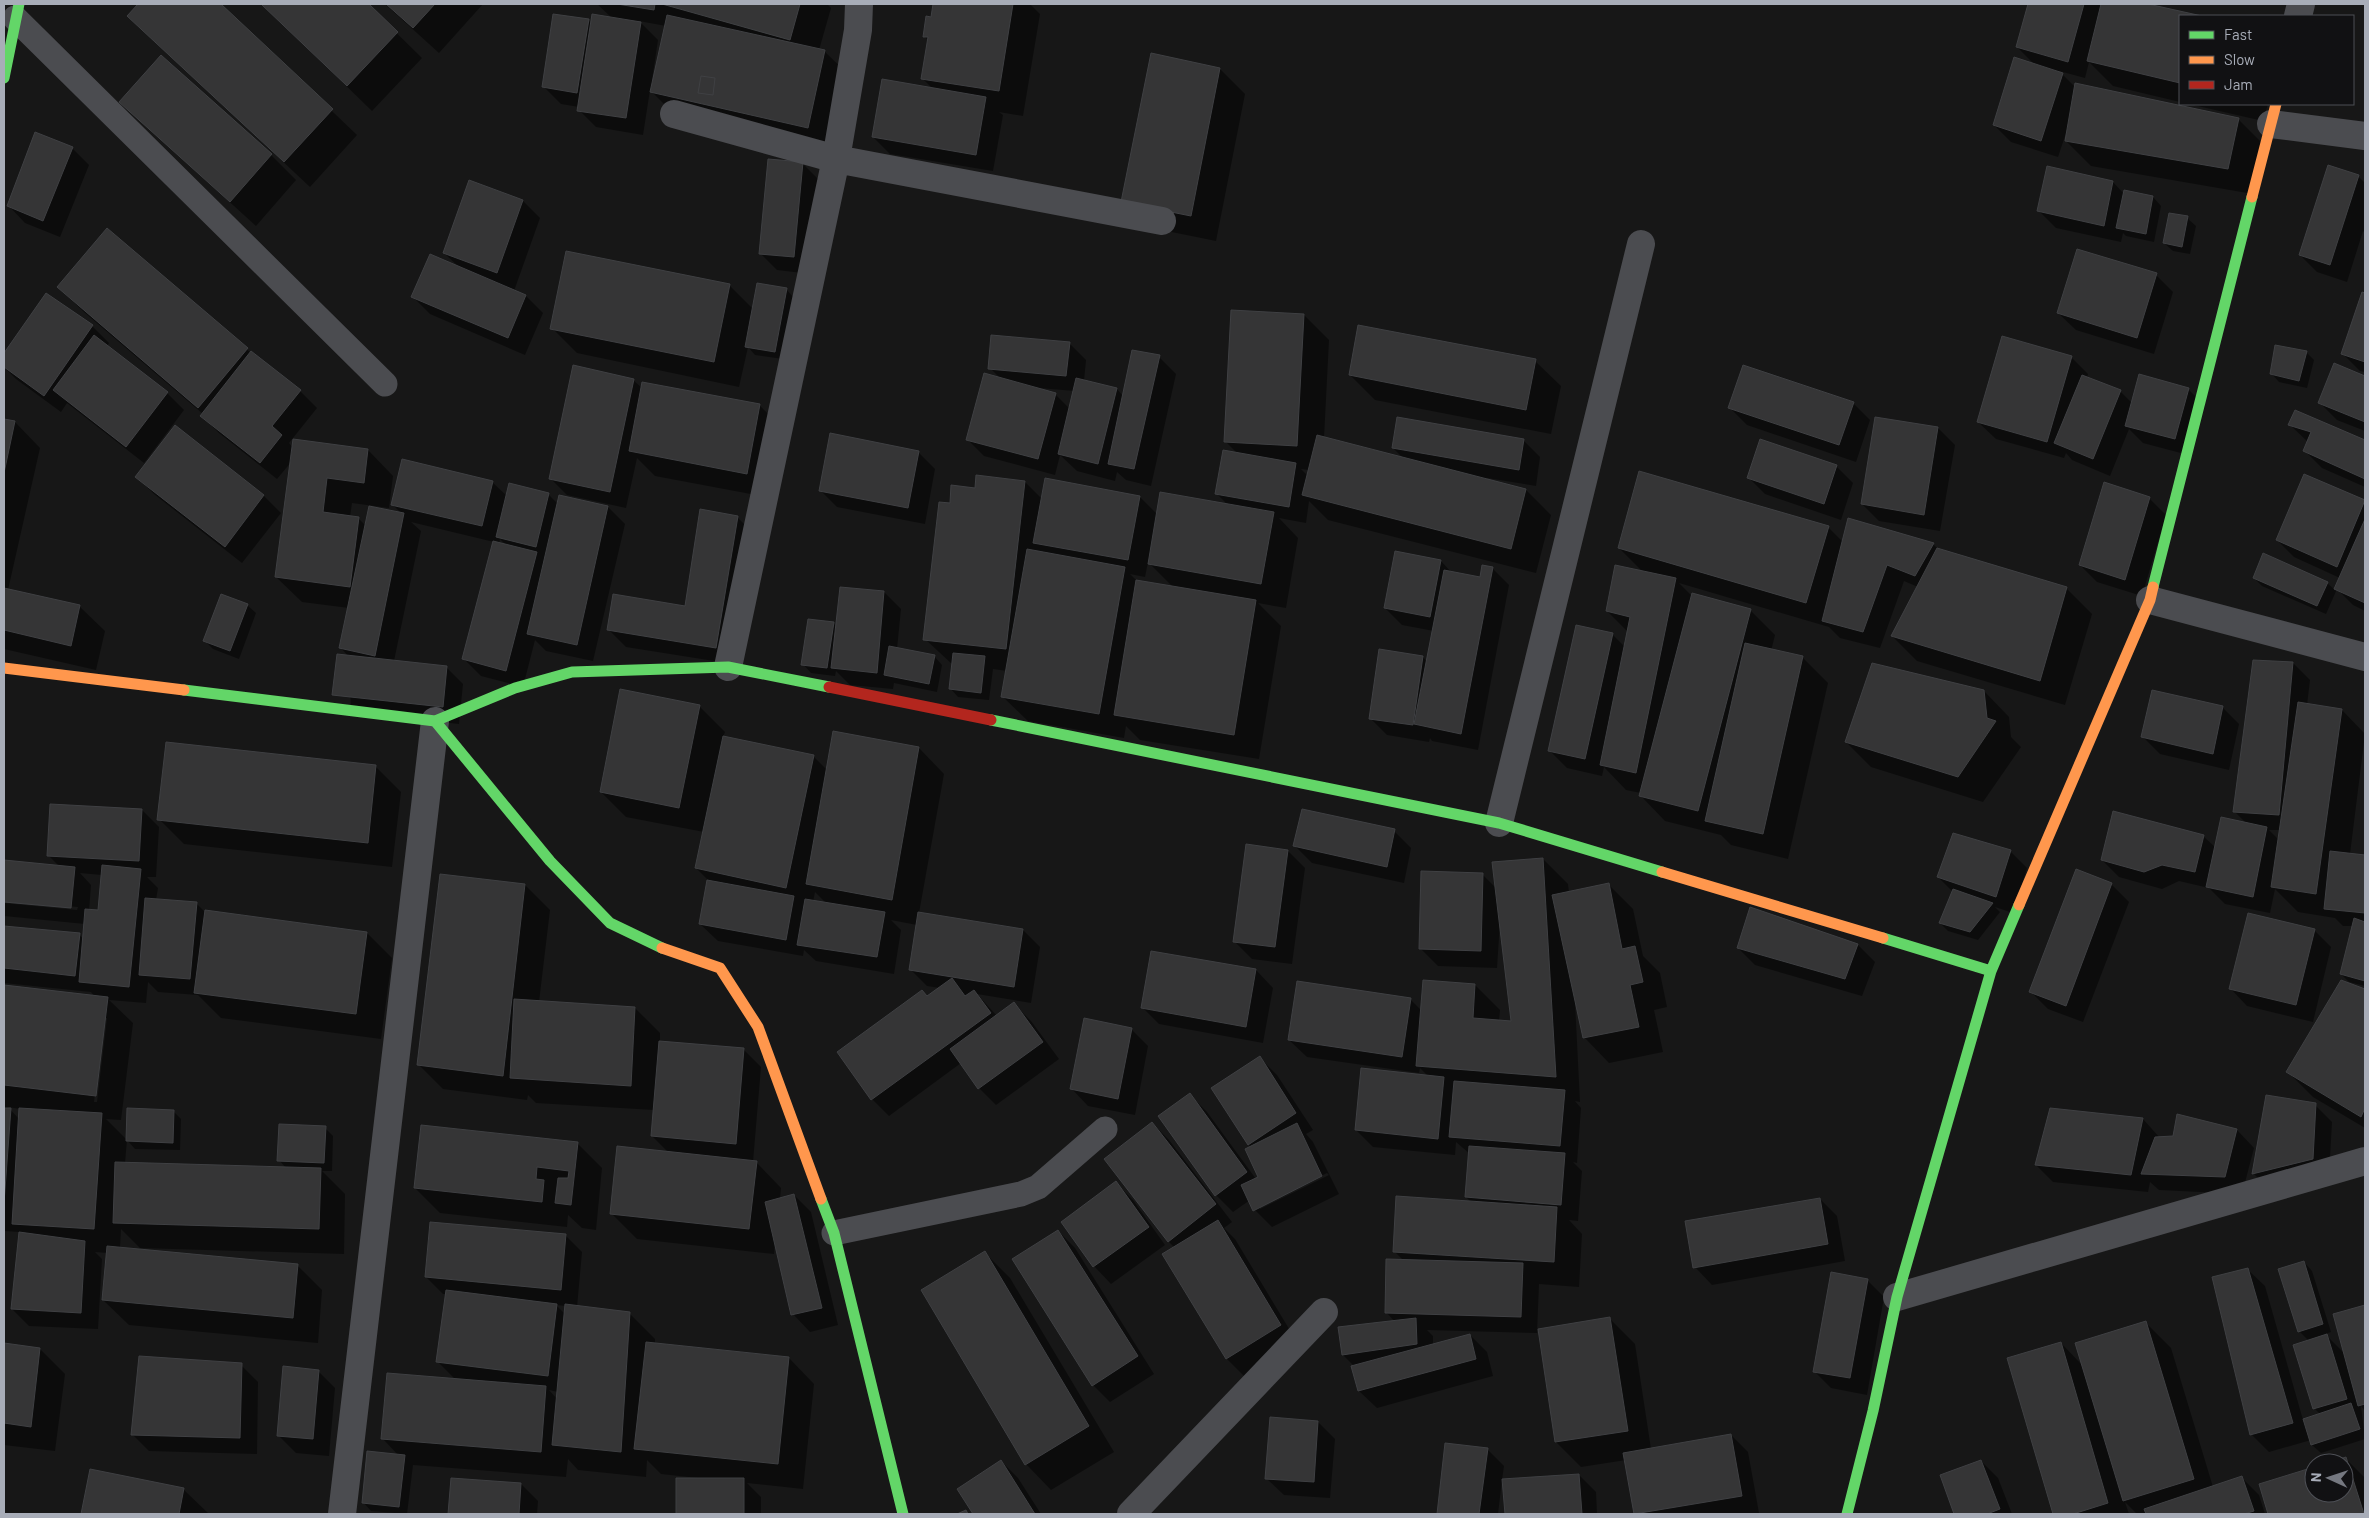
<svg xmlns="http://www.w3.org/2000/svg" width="2369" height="1518" font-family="Barlow,sans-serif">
<rect width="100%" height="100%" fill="#171717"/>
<path fill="#0007" fill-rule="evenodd" d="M139,4h81l137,131 -47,52 -182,-171z
M262,4h105l55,54 -50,53z
M385,4h98l-44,49z
M597,4h230l4,4 -12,42 5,1 26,25 -17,76 -157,-36 -26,-26 -7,45 -47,-8 -17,-17v-3l-18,-3 -17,-17 44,-67 4,4 20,-6zM639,21l27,5 -12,55 -2,-1 6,-40z
M934,4h96l10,10 -17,102 -24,-4 4,3 -10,56 -103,-17 -17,-17 60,-48 -11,-11 6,-38 -4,-4 8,-18z
M2029,4h113l54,12h-16v86l-67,-16 -24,-24 -4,16 -26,-7 16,16 1,-3 163,36 25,25 -11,49 -162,-28 -25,-25v-8l-8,24 -47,-15 -17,-17 42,-59 -19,-19z
M1152,55l68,14 25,25 -29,147 -69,-14z
M120,102l151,53 25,25 -40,46z
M2189,104h79l-5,17z
M72,148l17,17 -29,72 -35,-14 -17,-18z
M803,164l17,17 -9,93 -34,-4 -17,-17z
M2358,176l7,7v50l-2,-2 -16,51 -30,-10 -17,-17z
M470,182l53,19 17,17 -26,73 12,5 17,17 -18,42 -95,-41 -17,-17 46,-30 -15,-14z
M2113,182l11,12 29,3 8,9 -7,36 -28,-6 -3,-3 -2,9 -65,-14 -17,-17z
M2187,218l9,8 -6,28 -17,-3 -9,-8z
M107,230l144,123 49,38 17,17 -28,35 4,5 75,2 25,26 -4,32 -37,-5 -2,14 8,1 8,8 36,-12 -10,-10 100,-22 15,14 41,-2 10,10 50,3 17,17 -32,137 -47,-10 -11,-11 -12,47 -42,-11 -17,-17 30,-117 -83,-20 10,9 -27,130 52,6 17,17 -4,40 -108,-12 -2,-55 -8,-9 8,-40 -47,-6 -26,-25 16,-116 -15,18 -58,-46 -17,-17 1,-2 -119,-102 -26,-25zM500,539l6,6 -7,-1z
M567,252l163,34 23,23 33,-20 8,9 -11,61 -28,-4 -7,-8 -9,40 -162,-34 -25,-25z
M2156,275l17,17 -19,62 -78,-24 -18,-17z
M2363,294h2v78l-5,-1 -17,-17z
M46,295l46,31 17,17 -2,3 60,47 17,17 -40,53 -77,-60 -6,9 -45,-33 -12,-12v-12z
M1304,315l25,25 -5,98 80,21 -11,-11 130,-8 17,17 -4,29 -49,-8v2l39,10 25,25 -15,58 -208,-53 -19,-19 -3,22 -27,-5 19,20 -12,70 -28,-5 23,23 -22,133 -119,-19 -14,-14 -2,12 -96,-17 -26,-25 5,-25 -14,-2 -4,31 -31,-3 -8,-9 3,-23 -28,-26 26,-134 25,-16 49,-7 18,18 97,-3 18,18 70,-10 -11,-11 21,-40 -13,-13zM1301,469l9,1 -2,6zM1148,562l26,26 -36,-6 -8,-8 15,3z
M1069,343l17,17 -2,21 33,8 6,7 36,-39 17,17 -25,112 -25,-6 -9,-8 -2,9 -38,-10 -17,-16 -5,20 -71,-19 -17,-17 34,-60 -11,-11zM1039,388l36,3 -5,18 -15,-15z
M2306,352l8,8 -7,28 -28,-6 -8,-9z
M2071,357l17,17 -1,4 33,13 12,12 56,-14 17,17 -13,50 -49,-13 -14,-14 -19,47 -38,-16 -6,-7 -2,5 -68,-19 -18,-17z
M1535,361l26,25 -10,48 -176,-34 -25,-25z
M2334,365l31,12v54l-28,-11 -17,-17z
M633,380l9,8 117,17 26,25 -13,68 -117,-22 -18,-18 -11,50 -59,-13 -17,-17z
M1853,403l17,17 -14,42 -109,-37 -17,-17z
M2296,412l69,29v46l-43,-19 -17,-17 3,-9 -19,-18z
M4,420l11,2 25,26 -32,142 71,16 26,25 -9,39 -92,-21z
M175,427l89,69 17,17 -39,50 -88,-69 -17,-17z
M1938,428l17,17 -15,86 -61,-10 -17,-17z
M918,452l17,17 -10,55 -88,-17 -17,-17z
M1836,466l17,17 -12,37 -76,-26 -17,-17z
M2149,498l17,17 -24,81 -45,-14 -17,-17z
M2364,501l1,110 -12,-6 -16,-16 -11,25 -64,-28 -8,-8 73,5 8,7 5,-12 -46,-21 -17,-17z
M737,517l17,17 -21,130 -107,-17 -17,-17 77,-23z
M1828,527l15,15 90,2 6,6 127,38 26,26 -27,91 -148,-44 -25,-25 26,-49 -14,-6 -24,67 -40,-10 -11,-11 -150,-44 14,14 57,13 25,25 -4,16 32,7 25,25 -40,176 -57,-14 -10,-10 -56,-14 -25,-26 1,-2 -15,-3 -22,-23 -2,9 -35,-8 -17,-17 62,-117 13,13 3,-15 -21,-21 37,-38 -25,-25z
M1441,561l11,12 29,5 11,-10 17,17 -31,165 -46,-9 -2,-3 -1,4 -42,-7 -17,-17 53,-61 4,5 7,-31 -32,-6 -17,-17z
M841,588l43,4 17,17 -4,40 37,7 8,9 -5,27 -43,-9 -1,6 -43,-4 -14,-14 -1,5 -24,-3 -8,-9 30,-41 4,4z
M247,605l9,8 -17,46 -26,-10 -8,-8z
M2293,663l17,17 -3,25 35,5 23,24 -15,120 15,2v130l-16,-4 -8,-8 12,-48h-10l-8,-8 -37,-6 -23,-23 -5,24 -45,-9 -16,-16 -30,-7 -17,8 -43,-12 -17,-17 101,-24 13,12 31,-24 -13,-13zM2269,830h12l-2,10z
M1984,691l25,26 2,20 10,10 -38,55 -112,-35 -25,-25z
M699,706l26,26 -2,5 90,19 14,14 92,-22 25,26 -25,139 104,17 17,17 -9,56 -54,-9 20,22 17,-12 17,17 28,38 -63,46 -17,-17 -18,-25 -72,53 -17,-17 55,-102 13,-9 -13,-2 -17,-17 7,-44 -26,-5 10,10 -7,44 -78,-13 -12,-11 -1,6 -85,-15 -18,-17 8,-44 -12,-12 8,-36 -78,-15 -25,-25zM815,892l12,12 -14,-2z
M2222,707l17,17 -10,46 -69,-16 -17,-17z
M375,766l26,26 -9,75 -208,-23 -25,-25z
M142,810l17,17 -3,50h-9l11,11 -2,12 40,3 10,10 161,20 25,25 -11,81 -160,-21 -23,-23 -40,-3 -10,-10 -2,21 -37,-3 24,23 -12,97 -15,-1 21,21 46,-29 8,8 -1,31 -45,-1 -8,-9 -2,23 161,5 -7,-8 46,-32 8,8 -1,35h-10l23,23 -1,60 -204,-6 -19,-19 -1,19 177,17 25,25 -4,53 -189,-18 -26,-25 5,-47 -13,-1 7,7 -4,70 -69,-3 -17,-17 8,-77 -16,-1v-245l91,11 -4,-5 -87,-9v-56l75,8 5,4 1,-15 -81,-8v-13l73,7 1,-3 -74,-7v-39l55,5 -11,-11zM80,873l22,2 -3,36h-10l2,-26zM104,1018h3l-10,84h-3zM8,1107l12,2 -1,10z
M1394,831l17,17 -7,35 -92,-20 -17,-17z
M1288,851l17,17 -13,96 -40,-5 -17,-17z
M2010,851l17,17 -14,45 -18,-6 5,5 -22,28 -30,-9 -8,-8 13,-31 -15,-15z
M1543,859l25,25 1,9 39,-9 25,25 10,47 17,17 7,34 -13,3 9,42 -54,11 -25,-26 -9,-35 5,100 -5,-1 6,7 -4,55 -4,-1 9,9 -4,50 -9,-1 13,14 -3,53 -40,-3 -2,49 -110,-3 6,6v9l37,-10 17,17 6,24 -116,32 -18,-17 -5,-25 -11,-11 52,-33 -9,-10 18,-51 -10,-10 78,-48 -6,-6 4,-43 -14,-12 -1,13 -82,-8 -17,-17 73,-53 -9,-9 -1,5 -112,-16 -18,-17 121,-41 12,12 53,-26 25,25 -1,11 13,2 -12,-101 -3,46 -59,-2 -17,-17 61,-75 14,14z
M2077,871l35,14 17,17 -46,120 -35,-13 -17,-17z
M441,875l84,10 25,25 -11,92 96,6 25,25v9l83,7 18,18 -8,95h3l25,26 -1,11 14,-4 17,17 27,113 -28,7 -17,-18 -18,-72 -1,12 -137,-15 -25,-25 57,-61 -17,-17 2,-26 -118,-7 -8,-8 -1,5 -84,-11 -25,-25z
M2314,930l17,17 -18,75 -66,-16 -17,-18z
M1858,945l17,17 -13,34 -107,-31 -17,-17z
M1256,970l17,18 -10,55 -104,-19 -17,-17z
M2341,981l24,10v137l-52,-31 -25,-25z
M1131,1029l17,17 -13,69 -47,-9 -17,-18z
M1260,1058l17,17 36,55 -7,4 7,8 26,52 -67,33 -17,-17 -5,-10 -17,12 -17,-17 -26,-100 17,17 49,67 4,-2 -11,-32zM1327,1173l2,2 -69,34v-3z
M2315,1105l17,17 -3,54 -59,14 -17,-17z
M2051,1109l92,10 17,19 77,-8 17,18 -12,46 -83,-4 -9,-8 -2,10 -95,-10 -17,-17z
M1152,1123l17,17 63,82 -8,6 11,11 62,103 -53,34 -17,-17 -52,-111 -7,-7z
M577,1143l25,25 -6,62 -14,-2 -14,-13 -1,12 -127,-14 -25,-25z
M1116,1183l17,17 32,45 -54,39 -17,-18z
M1820,1199l17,17 8,45 -133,24 -17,-18z
M1058,1231l17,17 79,126 -44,28 -17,-17z
M565,1235l17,17 -5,55 53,7 25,25v5l134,14 25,26 -11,105 -56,-6 14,14v17h-83v-34h20v-2l-37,-4 -14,-14 -1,17 -68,-7 -10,-11 -2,18 -153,-12 -6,49 -36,-3 -8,-9 36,-46 -16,-17 73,-59 -19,-19 9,-67h-3l-17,-17zM556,1305l10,1 -1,8zM549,1390l9,2 -1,7z
M985,1253l25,25 104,174 -63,38 -25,-26 -103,-174z
M2304,1262l8,9 19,61 -6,2 20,20 -11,-39 31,-9v105l-4,-5 4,33 -44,14 -9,-8 -1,-5 -42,12 -17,-17 -5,-166 18,17 38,134 17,-6 -6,-6 -5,-67 -10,-10z
M1867,1280l17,17 -17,98 -36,-7 -17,-17z
M1610,1319l25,25 16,105 80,-14 17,17 11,61 -124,1 -9,-54 -45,7 -25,-25z
M2145,1322l26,26 42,139 29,-9 17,17 6,19h-128l-12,-12 4,12h-75l-46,-155 53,-16 21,22z
M4,1345l36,4 25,25 -10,77 -51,-6z
M241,1365l17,17 -1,72 -108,-3 -17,-17z
M318,1371l17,17 -6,68 -33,-3 -17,-17z
M1318,1422l17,17 -5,59 -46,-3 -18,-17z
M1446,1444l41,5 17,17 -2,14 77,-5 17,17 1,22h-91l-4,-34 -4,34h-60z
M2345,1458l20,20v36h-96l-9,-29 54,-17v25h30v-30h-14z
M1001,1461l17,17 23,36h-67l-16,-25z
M1981,1461l17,17 14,36h-56l-15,-38z
M91,1471l93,19 25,24h-127z
M452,1479l69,5 17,17 -1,13h-88z"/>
<path fill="#353536" stroke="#3f4043" d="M138,4h83l112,105 -49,53 -157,-146z
M261,4h108l29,28 -51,54z
M386,4h49l-22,24z
M617,4h38l-1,6z
M662,4h138l-10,36z
M933,4h80l-14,87 -78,-12 7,-42h-5l3,-21 5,1z
M2028,4h56l-16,58 -52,-15z
M2101,4h47l54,12h-22v67l-93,-22z
M553,14l36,5 -12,74 -35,-6z
M592,14l49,8 -15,96 -49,-7z
M667,15l158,35 -17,78 -158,-36z
M1151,53l69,15 -29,148 -70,-14z
M161,55l111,99 -42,48 -111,-100z
M2014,57l49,16 -22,68 -48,-16z
M701,76l14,2 -2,17 -15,-2z
M882,79l104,18 -10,58 -104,-18z
M2075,83l164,35 -11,51 -163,-28z
M35,132l38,15 -30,74 -36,-15z
M768,159l35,3 -9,95 -35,-3z
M2328,165l31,10 -29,90 -31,-10z
M2047,166l66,15 -9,45 -67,-15z
M469,180l54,20 -26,73 -54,-20z
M2124,190l29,6 -7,38 -30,-6z
M2169,213l19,3 -6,31 -19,-4z
M107,228l141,120 -50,60 -141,-121z
M2077,249l80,24 -20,65 -80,-25z
M566,251l164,33 -16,78 -164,-33z
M430,254l96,41 -18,43 -97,-41z
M757,283l30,5 -12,64 -30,-5z
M2362,292l3,1v69l-24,-8z
M46,293l47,32 -49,71 -40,-29v-14z
M1231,310l73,4 -7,132 -73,-4z
M1358,325l178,34 -10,51 -177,-35z
M94,335l74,57 -42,55 -73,-57z
M991,335l79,7 -4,34 -78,-7z
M2002,336l70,20 -25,86 -70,-20z
M2275,345l32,6 -8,30 -29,-7z
M1132,350l28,5 -26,114 -26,-5z
M251,351l50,39 -29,36 10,9 -22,28 -60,-47z
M2334,363l31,13v46l-47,-19z
M573,365l61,14 -24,113 -61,-13z
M1743,365l111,37 -15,43 -111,-37z
M984,373l72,20 -18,66 -72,-19z
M2139,374l50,14 -14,51 -50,-13z
M2082,375l39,15 -28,69 -39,-16z
M1076,378l41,10 -19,76 -40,-10z
M642,382l118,22 -13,70 -118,-23z
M2295,410l70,30v39l-62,-28 8,-19 -23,-7z
M1397,417l127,22 -5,31 -127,-22z
M1875,417l63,10 -14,88 -63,-11z
M4,419l11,2 -11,52z
M175,425l89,70 -39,52 -90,-70z
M830,433l89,18 -11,57 -89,-17z
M1317,435l209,54 -15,60 -209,-54z
M293,439l75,10 -4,34 -37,-5 -4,34 36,5 -9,70 -75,-10z
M1760,439l77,26 -13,39 -77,-26z
M1223,450l73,13 -7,44 -74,-13z
M402,459l91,22 -11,45 -91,-21z
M1639,471l190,55 -23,77 -188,-55z
M2304,474l61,26 -28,67 -61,-27z
M976,475l49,6 -19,168 -83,-9 16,-138 11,1 1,-18 24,3z
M1045,478l95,18 -12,64 -95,-17z
M2104,482l46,15 -25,83 -46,-15z
M509,483l40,10 -13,54 -40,-10z
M1160,492l114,20 -13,72 -113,-20z
M559,495l49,11 -31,139 -50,-11z
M369,506l35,7 -29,143 -36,-8z
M700,509l38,7 -22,132 -109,-18 6,-36 72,12z
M1848,518l86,25 -19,33 -28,-11 -24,67 -41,-11z
M2365,519v84l-31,-14z
M493,541l44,11 -31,119 -44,-12z
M1937,548l130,39 -27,94 -149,-45z
M1027,549l98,18 -26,147 -98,-17z
M1395,551l46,9 -11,57 -46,-9z
M2263,553l65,29 -11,24 -64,-28z
M1482,565l11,2 -32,167 -47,-10 30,-154 36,7z
M1615,565l61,13 -40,195 -36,-8 30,-148 -24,-6z
M1136,580l120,20 -22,135 -120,-20z
M840,587l44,4 -7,82 -46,-5z
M4,588l76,17 -9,41 -67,-16z
M1692,593l59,16 -53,202 -59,-15z
M221,594l27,10 -18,47 -27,-10z
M808,619l26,3 -7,46 -26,-3z
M1576,625l37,8 -28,126 -37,-8z
M1745,643l58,13 -40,178 -58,-13z
M889,646l46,9 -6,29 -45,-9z
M1379,649l44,7 -10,69 -44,-6z
M953,653l32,3 -4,37 -32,-4z
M337,654l110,12 -4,41 -111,-12z
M2253,660l40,2 -14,153 -46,-3z
M1872,663l112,27 3,28 9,3 -38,56 -113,-35z
M620,689l80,16 -21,103 -79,-16z
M2152,690l71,16 -10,48 -72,-17z
M2298,702l44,7 -26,185 -45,-7z
M833,731l86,16 -27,153 -86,-16z
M723,736l91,19 -28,133 -91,-20z
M166,742l210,23 -8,78 -211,-23z
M50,804l92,5 -3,52 -92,-5z
M1302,809l93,20 -8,38 -94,-21z
M2113,811l91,24 -9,37 -33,-7 -18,7 -43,-12z
M2221,817l46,10 -14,70 -47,-10z
M1953,833l58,17 -15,47 -59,-20z
M1246,844l42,6 -13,97 -42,-5z
M2330,851l35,4v58l-41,-4z
M1543,858l13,219 -140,-11 7,-86 52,4 -2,34 38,3 -19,-159z
M4,860l71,7 -4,41 -67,-6z
M102,865l39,4 -12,118 -50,-5 6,-73 13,1z
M2076,869l36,14 -46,123 -37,-14z
M1421,871l62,2 -2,78 -62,-2z
M440,874l85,10 -22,192 -86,-11z
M707,880l87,16 -8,44 -87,-16z
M1609,883l13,66 13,-3 8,36 -13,3 9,42 -56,11 -31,-143z
M1953,889l40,14 -23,29 -31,-9z
M145,898l52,4 -7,77 -51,-4z
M805,899l80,13 -8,45 -80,-12z
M1750,907l108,37 -13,35 -108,-31z
M205,910l162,22 -11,82 -162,-21z
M918,912l105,17 -9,58 -105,-17z
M2248,913l67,16 -19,76 -67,-16z
M2354,918l11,4v59l-25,-7z
M4,926l76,7 -5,43 -71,-8z
M1151,951l105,18 -10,58 -105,-19z
M952,978l13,18 9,-6 17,23 -120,87 -34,-48 85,-62 5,6z
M2341,980l24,9v119l-4,9 -75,-45z
M1297,981l114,17 -9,59 -114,-17z
M4,985l104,12 -12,99 -92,-11z
M514,999l121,8 -4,79 -121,-8z
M1014,1002l29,40 -65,47 -28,-40z
M1084,1018l48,10 -14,71 -48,-10z
M659,1041l85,7 -8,96 -85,-8z
M1260,1056l36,57 -48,32 -37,-57z
M1361,1068l83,9 -6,62 -83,-9z
M1454,1081l111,9 -5,56 -111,-9z
M1190,1093l57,79 -32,24 -57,-80z
M2266,1095l50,8 -3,56 -61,15z
M4,1108h7l-7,95z
M19,1108l83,5 -8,116 -82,-5z
M127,1108l47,2 -1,33 -47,-2z
M2050,1108l93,10 -12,57 -96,-10z
M2177,1114l60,15 -12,48 -84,-3 14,-37 18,-1z
M1152,1122l64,82 -48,38 -64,-83z
M1297,1123l25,53 -69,35 -12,-26 17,-8 -13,-28z
M279,1124l47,2 -2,37 -47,-2z
M421,1125l157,17 -7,63 -16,-2 3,-25h10l1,-7 -32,-4 -1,12 8,1 -2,22 -128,-14z
M617,1146l140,15 -8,68 -139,-15z
M1469,1146l96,7 -4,52 -96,-8z
M115,1162l206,6 -2,61 -206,-6z
M1116,1181l33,46 -56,40 -32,-45z
M794,1194l28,114 -31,7 -26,-113z
M1396,1196l161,11 -3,55 -161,-10z
M1820,1198l8,46 -135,24 -8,-47z
M1218,1220l63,105 -55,34 -64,-105z
M430,1222l136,12 -5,56 -136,-13z
M1058,1230l80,126 -46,30 -80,-127z
M19,1232l66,9 -4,72 -70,-4z
M107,1246l191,18 -5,54 -191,-18z
M985,1251l104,175 -64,39 -104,-175z
M1386,1259l137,4 -2,54 -136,-4z
M2304,1261l19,63 -25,8 -20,-63z
M2248,1268l45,155 -43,12 -38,-158z
M1831,1272l37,7 -18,99 -37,-6z
M446,1290l111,14 -9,72 -112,-14z
M565,1304l65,8 -9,140 -69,-7z
M2365,1305v99l-7,2 -25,-92z
M1610,1317l18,114 -73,11 -17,-113z
M1416,1318l1,26 -75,11 -4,-28z
M2146,1321l48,158 -71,22 -48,-158z
M1470,1334l6,25 -118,32 -7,-25z
M2327,1334l20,65 -34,10 -20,-64z
M646,1342l143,15 -11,107 -144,-15z
M2061,1342l47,161 -35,11h-20l-46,-156z
M4,1343l36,5 -9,79 -27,-4z
M139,1356l103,7 -2,75 -109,-3z
M283,1366l36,4 -6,69 -36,-3z
M387,1373l159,13 -5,66 -160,-13z
M2351,1403l9,26 -49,16 -8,-26z
M1270,1417l48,4 -4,61 -49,-3z
M1731,1434l11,62 -108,18 -11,-61z
M1445,1443l43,5 -9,66h-42z
M367,1451l38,4 -6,52 -37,-4z
M2346,1457l18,57h-96l-9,-30 55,-17v26h30v-30h-18z
M1001,1460l34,54h-62l-16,-25z
M1981,1460l19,49 -13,5h-33l-14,-39z
M90,1469l94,19 -5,26h-98z
M1579,1474l3,40h-77l-3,-35z
M2242,1476l12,35 -10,3h-98l-2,-5z
M451,1478l70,5 -2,31h-71z
M676,1478h68v36h-68z
M966,1510l2,4h-11z"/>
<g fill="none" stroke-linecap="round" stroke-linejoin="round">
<path stroke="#4b4c50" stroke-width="25" d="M15,18l370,366
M834,1233l187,-39 17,-7 67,-58"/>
<path stroke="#4b4c50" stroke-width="28" d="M2298,16l3,-12
M674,114l162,45 326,62
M2271,124l94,12
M2150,600l215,57
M728,667l108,-508 22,-129 1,-26
M1499,823l142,-579
M1897,1297l468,-136
M342,1514l93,-793
M1131,1514l193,-202"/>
<path stroke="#63d668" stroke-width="11" d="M4,78l15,-74
M2153,587l99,-390
M184,690l251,31 80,-33 57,-16 156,-5 101,20
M991,720l508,103 163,49
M435,721l115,140 60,62 52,25
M1883,938l108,33
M821,1199l13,34 69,281
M1847,1514l26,-103 24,-114 94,-326 28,-66"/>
<path stroke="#ff974d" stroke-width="11" d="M2252,197l24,-93
M4,668l180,22
M1662,872l221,66
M2019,905l131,-305 3,-13
M662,948l58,20 38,59 63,172"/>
<path stroke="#b3261e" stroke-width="11" d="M829,687l162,33"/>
</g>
<rect width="2369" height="1518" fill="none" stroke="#a8adb8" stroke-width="10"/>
<rect x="2179" y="15" width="175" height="90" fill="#111113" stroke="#4d4f55"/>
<rect x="2189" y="31" width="25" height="8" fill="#63d668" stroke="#4d4f55"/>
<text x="2224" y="40" font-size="15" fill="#a8adb8">Fast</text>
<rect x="2189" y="56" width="25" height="8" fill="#ff974d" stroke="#4d4f55"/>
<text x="2224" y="65" font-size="15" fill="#a8adb8">Slow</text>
<rect x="2189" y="81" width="25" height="8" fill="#b3261e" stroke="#4d4f55"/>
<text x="2224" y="90" font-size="15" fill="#a8adb8">Jam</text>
<g transform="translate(2329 1478) rotate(273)"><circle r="24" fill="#111113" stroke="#4d4f55"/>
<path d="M0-4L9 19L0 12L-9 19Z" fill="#757880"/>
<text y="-8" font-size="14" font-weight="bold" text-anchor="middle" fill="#a8adb8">N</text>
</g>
</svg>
